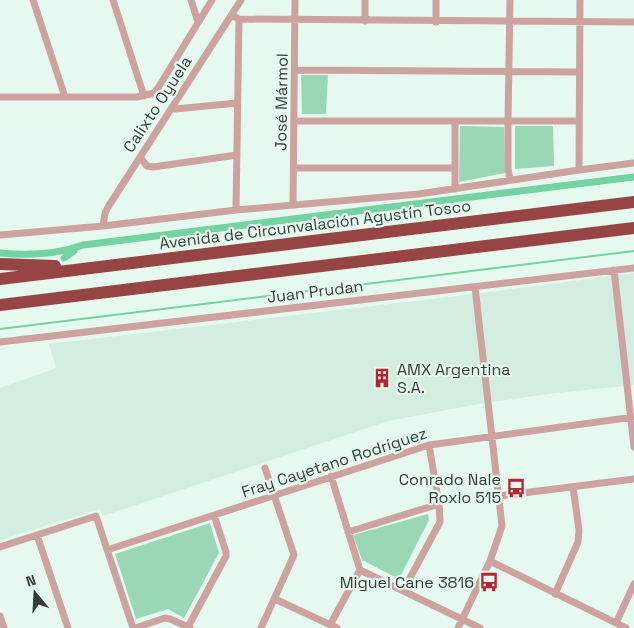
<svg xmlns="http://www.w3.org/2000/svg" width="634" height="628" font-family="'Space Grotesk',sans-serif">
<rect width="100%" height="100%" fill="#e6f9ee"/>
<path fill="#d3eddf" d="M634,273v112l-86,9 -69,10 -91,17 -285,95 -3,-7 -100,31v-152l56,-20 -7,-24 417,-49z"/>
<path fill="#9ad7b7" d="M301,75h27l-2,39h-24z
M460,126l44,1 1,46 -46,9z
M515,126h38l1,40 -39,3z
M428,514l1,6 -30,59 -37,-19 -9,-25z
M210,523l9,30 -35,65 -16,-9 -32,10 -21,-65z"/>
<g fill="none" stroke-linecap="round" stroke-linejoin="round">
<path stroke="#74d2a4" stroke-width="2" d="M0,329l634,-78"/>
<path stroke="#74d2a4" stroke-width="7" d="M0,253c29,3 55,2 83,-8l551,-68
M64,258l10,-7"/>
<path stroke="#cda3a1" stroke-width="7" d="M33,0l32,97
M113,0l31,96
M191,0l7,22
M232,15l7,4 395,3
M365,21v-21
M436,22v-22
M295,70l284,2
M0,97h137l17,-4 4,-5 54,-88
M172,107l3,2 62,-6
M294,121h285
M455,121v68
M140,157l7,9 6,1 84,-12
M294,168h160
M579,170l1,-170
M510,180l-2,-11v-47l2,-122
M293,205l2,-205
M236,210l3,-191
M103,226l2,-13 3,-6 133,-207
M0,235l103,-9 133,-16 183,-16 160,-24 55,-7
M614,270l20,177
M0,342l634,-74
M499,496l135,-17
M348,532l91,-28
M37,535l31,93
M0,547l96,-31 37,112
M107,550l322,-105 205,-28
M490,561l136,67
M360,570l120,58
M403,591l37,-69 -1,-18 -10,-59
M555,594l23,-52 1,-12 -6,-43
M275,599l62,29
M0,616l4,12
M616,623l18,-39
M330,625l30,-55 -29,-94
M188,627l38,-71v-4l-12,-37
M135,628l30,-10 5,1 20,9
M261,628l33,-73 -29,-87
M458,628l32,-67 12,-35 -27,-239"/>
<path stroke="#974444" stroke-width="12" d="M0,264l55,2
M0,279l634,-77
M0,305l634,-77"/>
</g>
<defs>
<symbol id="building-bare" viewBox="-9 -9 18 18"><path d="M-4-6H4V6H1V3H-1V6H-4ZM-2.5-4.3h1.7v1.8h-1.7ZM.8-4.3h1.7v1.8H.8ZM-2.5-1h1.7V.8h-1.7ZM.8-1h1.7V.8H.8Z" fill="#b62534" stroke="#e6f9ee" stroke-width="2.5" paint-order="stroke"/></symbol>
<symbol id="bus-bare" viewBox="-9 -9 18 18"><path d="M-5-6H5V4H4V6H2V4H-2V6H-4V4H-5ZM-3.5-4V0h7V-4ZM-3.5 1.2v1.5H-2V1.2ZM2 1.2v1.5H3.5V1.2Z" fill="#b62534" stroke="#e6f9ee" stroke-width="2.5" paint-order="stroke"/></symbol>
</defs>
<g fill-rule="evenodd">
<use href="#building-bare" x="368" y="364" width="28" height="28"/>
<use href="#bus-bare" x="502" y="474" width="28" height="28"/>
<use href="#bus-bare" x="475" y="568" width="28" height="28"/>
</g>
<g text-anchor="middle" stroke-width="4.5" stroke-linejoin="round" paint-order="stroke">
<g font-size="16" fill="#363d39" stroke="#e6f9ee">
<text transform="translate(281 102) rotate(-89)" y="6">José Mármol</text>
<text transform="translate(157 104) rotate(-57)" y="6">Calixto Oyuela</text>
<text transform="translate(315 224) rotate(-7)" y="6">Avenida de Circunvalación Agustín Tosco</text>
<text transform="translate(315 291) rotate(-7)" y="6">Juan Prudan</text>
<text transform="translate(334 462) rotate(-18)" y="6">Fray Cayetano Rodríguez</text>
</g>
<g font-size="16" fill="#363d39" stroke="#e6f9ee" text-anchor="end">
<text x="397" y="375" text-anchor="start">AMX Argentina<tspan x="397" dy="18">S.A.</tspan></text>
<text x="501" y="485">Conrado Nale<tspan x="501" dy="18">Roxlo 515</tspan></text>
<text x="474" y="588">Miguel Cane 3816</text>
</g>
</g>
<g transform="translate(35 593) rotate(342)" stroke="#e6f9ee" stroke-width="4" paint-order="stroke">
<path d="M0-4L9 19L0 12L-9 19Z" fill="#363d39"/>
<text y="-8" font-size="14" font-weight="bold" text-anchor="middle" fill="#363d39">N</text>
</g>
</svg>
